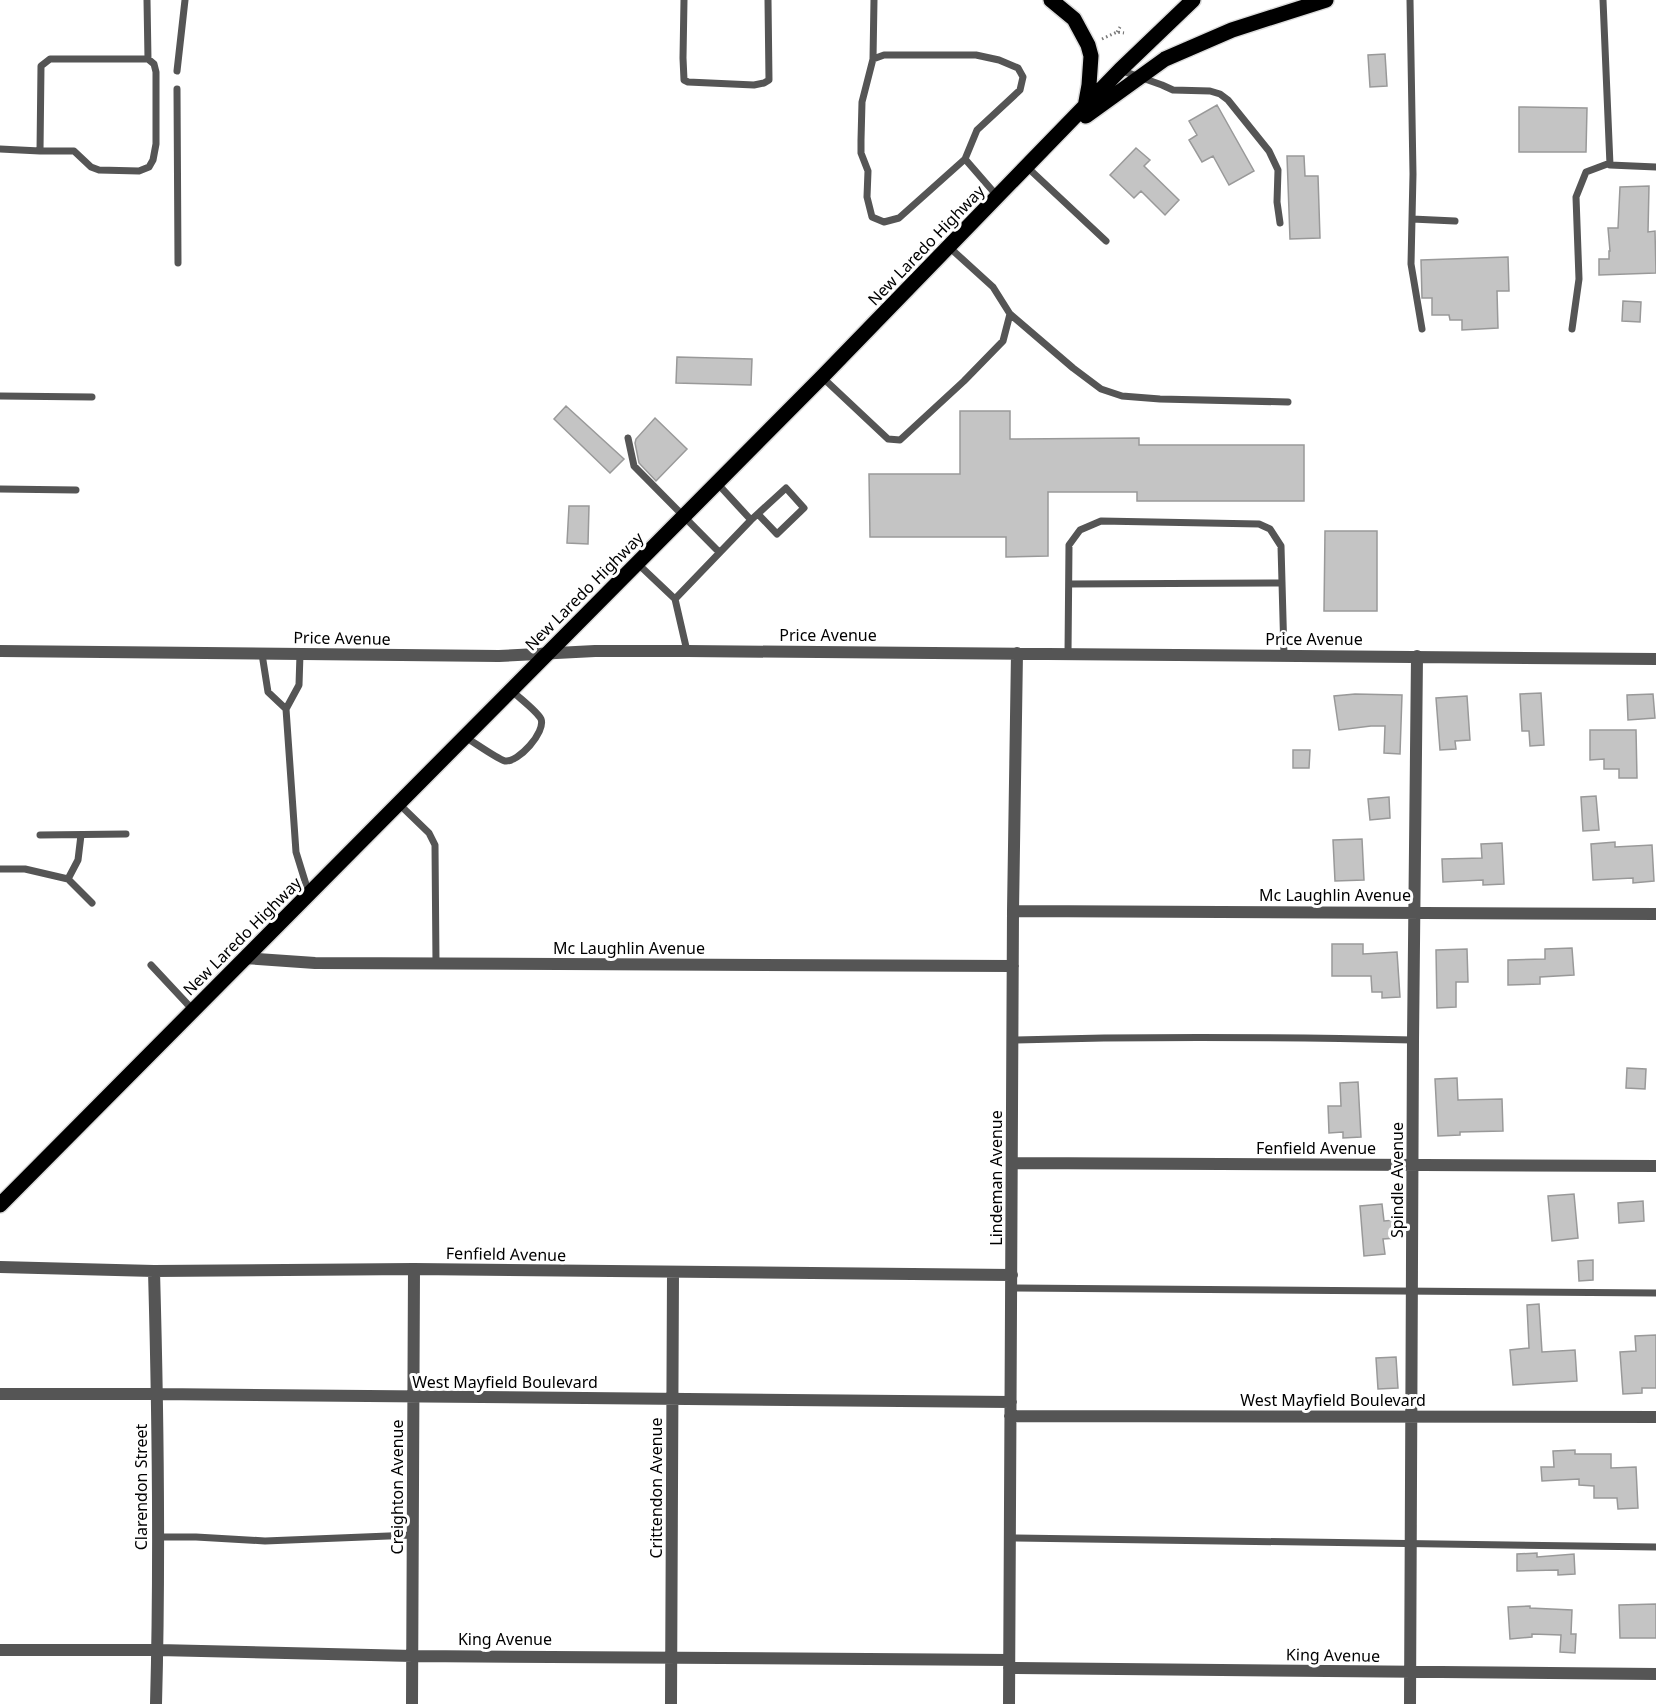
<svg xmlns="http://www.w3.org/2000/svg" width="1656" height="1704" font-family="'Noto Sans',sans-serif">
<rect width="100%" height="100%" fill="#fff"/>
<path fill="#c4c4c4" stroke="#999" stroke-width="1.5" d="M1385,54l2,32 -17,1 -2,-32z
M1217,105l37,66 -25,14 -16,-29 -11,6 -13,-22 8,-5 -8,-14z
M1519,107l68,1 -1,44h-67z
M1136,148l14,12 -6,6 35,34 -14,15 -24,-24 -7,7 -24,-23z
M1287,156h17l1,20h13l2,62 -30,1z
M1649,186l-1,46 7,-1 1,42 -57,2v-16h10v-8h1l-2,-23h10l2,-41z
M1508,257l1,34h-12l1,37 -36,2v-10h-12l-1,-5h-17v-17h-10l-1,-38z
M1623,301l18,1 -1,20 -18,-1z
M677,357l75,2 -1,26 -75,-2z
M566,406l58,53 -14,14 -56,-54z
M960,411h50v28l129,-1v7h165v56h-167v-9h-89v64l-42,1v-20h-136l-1,-63h91z
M655,418l32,31 -31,32 -17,-18 -4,-20 1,-4z
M569,506h20l-1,38 -21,-1z
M1325,531h52v80h-53z
M1541,693l3,52 -14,1 -1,-15h-7l-2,-37z
M1355,694l47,1 -2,59 -16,-1 1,-27h-14l-32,4 -5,-34z
M1653,694l2,24 -27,2 -1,-25z
M1467,696l3,44 -15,1 1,8 -16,1 -4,-52z
M1590,730h46l1,48h-18v-9h-15v-10l-14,1z
M1293,750h17l-1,18h-16z
M1596,796l3,34 -16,1 -2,-34z
M1389,797l1,21 -20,2 -2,-21z
M1362,839l2,41 -29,1 -2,-41z
M1615,842v5l37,-2 2,36 -21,2v-5l-40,2 -2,-36z
M1502,843l2,41 -21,1v-5l-40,2 -1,-23 40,-1 -1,-14z
M1332,944h31v10l34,-2 3,45 -18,1v-6h-10l-1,-16h-39z
M1572,948l2,27 -34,2v7l-32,1v-25l37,-1v-10z
M1467,949l1,33h-12v25l-19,1 -1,-58z
M1627,1068l19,1 -1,20 -19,-1z
M1457,1078l1,22 44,-1 1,32 -43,1v3l-22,1 -3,-57z
M1358,1082l3,55 -18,1v-6l-14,1 -1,-27h13l-1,-23z
M1574,1194l4,44 -26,3 -4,-45z
M1643,1201l1,20 -25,2 -1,-20z
M1382,1204l2,17 11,-1 2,18 -14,1 2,15 -21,2 -4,-50z
M1593,1260v20l-14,1 -1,-20z
M1539,1304l3,48 33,-2 2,31 -64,4 -3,-35 19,-2 -2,-43z
M1656,1335v53h-14v5l-19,1 -3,-42 16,-1 -1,-15z
M1396,1357l2,31 -20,1 -2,-31z
M1575,1450v4h36v14l25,-1 2,41 -20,1 -1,-11h-23v-12l-15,-1v-6l-37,2 -1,-14h13l-1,-16z
M1537,1553v4l37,-3 1,20 -17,1v-5l-41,1v-17z
M1656,1604v34h-36l-1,-33z
M1530,1606v2l42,2 -1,24h5l-1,19 -15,-1 1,-17 -29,-1v3l-22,2 -2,-32z"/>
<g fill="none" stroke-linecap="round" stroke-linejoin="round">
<defs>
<path id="primary" d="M1051,0l23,19 14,26 3,11 -2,29 -4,22
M1086,116l79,-57 67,-29 94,-30
M0,1205l822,-828 298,-307 73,-70"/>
</defs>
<use href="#primary" stroke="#dbdbdb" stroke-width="18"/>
<path stroke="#777" stroke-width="3" stroke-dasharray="1.5 3" stroke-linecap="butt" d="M1117,32l3,-5
M1102,39l15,-7 7,1"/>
<path stroke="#555" stroke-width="7" d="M684,0l-1,58 1,22 4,2 66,3 10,-2 5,-3 -1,-80
M1410,0l3,174 -1,45 43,2
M1603,0l7,165 46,2
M873,59l1,-59
M1120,70l42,15 11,5 37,1 10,3 8,6 41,51 9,19 -1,32 3,21
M177,71l8,-71
M177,89l1,174
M0,149l40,2 1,-85 9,-7h98l-1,-59
M40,151h34l17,16 8,3 40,1 10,-4 4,-7 3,-16v-72l-2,-8 -6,-5
M965,159l-66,59 -15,4 -12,-5 -5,-20 1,-26 -7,-18v-13l1,-38 11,-43 11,-4h92l23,5 19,8 5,9 -3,13 -43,40 -12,29 33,38
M1027,167l79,74
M1412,219l-1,45 11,65
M1010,314l63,54 28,21 21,7 38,3 128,3
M1572,329l7,-50 -3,-82 10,-25 24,-9
M822,377l66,62 12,1 64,-59 39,-40 7,-27 -17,-27 -44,-40
M0,396l92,1
M628,438l6,28 85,86
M717,483l34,37
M0,489l76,1
M637,563l38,36
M1070,584l212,-1
M687,651l-12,-52 76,-79 35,-32 18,20 -27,26 -19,-20
M1068,653l1,-108 11,-15 21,-9 158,3 11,5 11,17 3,109
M262,654l6,38 18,17
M300,654l-1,31 -13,24 10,143 13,42
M465,737c7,4 34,23 40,24 13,2 41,-29 36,-42 -4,-8 -23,-22 -30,-29
M399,804l30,29 6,12 1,119
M40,835l86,-1
M0,869h25l43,10 24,24
M68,879l10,-19 3,-25
M151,965l42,45
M1013,1040c133,-4 267,-3 400,0
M1012,1288l644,5
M157,1537h39l69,4 148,-6
M1010,1538l646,9"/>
<path stroke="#555" stroke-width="12" d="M0,651l499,5 96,-5h92l969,8
M1013,911l643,3
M245,958l70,5 698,3
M1013,1163l643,3
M0,1267l154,4 260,-2 598,6
M154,1271c4,144 6,289 2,433
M0,1394h157l854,8
M1010,1416l646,1
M0,1650h158l255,6 596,4
M1009,1668l647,6
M412,1704l2,-435
M671,1704l2,-432
M1009,1704l4,-793 4,-258
M1410,1704l3,-664 4,-384"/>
<use href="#primary" stroke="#000" stroke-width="15"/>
</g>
<g text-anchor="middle" stroke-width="6" stroke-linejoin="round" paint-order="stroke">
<g font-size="16" fill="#000" stroke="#fff">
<text transform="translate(926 245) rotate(-46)" y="6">New Laredo Highway</text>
<text transform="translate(584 591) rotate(-45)" y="6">New Laredo Highway</text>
<text x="828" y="641">Price Avenue</text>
<text transform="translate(342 638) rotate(1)" y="6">Price Avenue</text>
<text x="1314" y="645">Price Avenue</text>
<text x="1335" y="901">Mc Laughlin Avenue</text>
<text transform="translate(242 936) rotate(-45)" y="6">New Laredo Highway</text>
<text x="629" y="954">Mc Laughlin Avenue</text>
<text x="1316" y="1154">Fenfield Avenue</text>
<text transform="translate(996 1178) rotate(-90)" y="6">Lindeman Avenue</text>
<text transform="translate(1397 1180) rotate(-90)" y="6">Spindle Avenue</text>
<text transform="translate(506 1254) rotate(1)" y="6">Fenfield Avenue</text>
<text x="505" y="1388">West Mayfield Boulevard</text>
<text x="1333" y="1406">West Mayfield Boulevard</text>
<text transform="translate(141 1487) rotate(-90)" y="6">Clarendon Street</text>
<text transform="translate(397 1487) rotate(-90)" y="6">Creighton Avenue</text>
<text transform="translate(656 1488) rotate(-90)" y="6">Crittendon Avenue</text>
<text x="505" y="1645">King Avenue</text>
<text transform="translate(1333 1655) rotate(1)" y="6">King Avenue</text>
</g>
</g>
</svg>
